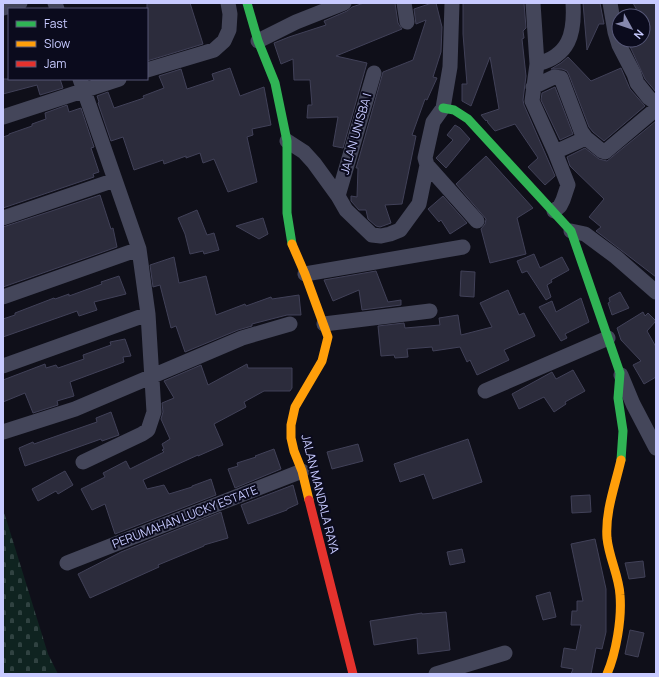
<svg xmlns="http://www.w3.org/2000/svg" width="659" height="677" font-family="Manrope,sans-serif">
<defs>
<pattern id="cemetery-stones" width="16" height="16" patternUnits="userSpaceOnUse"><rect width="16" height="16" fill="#0f2320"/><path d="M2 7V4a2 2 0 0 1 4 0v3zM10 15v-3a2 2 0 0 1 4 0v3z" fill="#304241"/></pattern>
</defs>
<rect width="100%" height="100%" fill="#0f0f19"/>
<path fill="url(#cemetery-stones)" d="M3,509l45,145 10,20h-55z"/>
<path fill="#2c2c3c" stroke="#414158" d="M147,3h43l13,41 -56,17z
M364,3h31l3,20 4,6 -66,27 31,7 -24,85 -10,-2 5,-29 -31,1 1,-13h4l-2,-25h-16l-1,-21 -12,5 -7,-21 15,-6 37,-12 -2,-4 23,-10 5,-4z
M432,3h4l6,24 -1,25 -8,25 4,1 -10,22 -2,-1 -13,36 4,1 -14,68 -17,1 6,18 -11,4 -4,-1 -8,-7 -2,-9h-7l-8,-9v-5l6,1 1,-29h-2l3,-10 24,-86 30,-12 13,-40 -10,4 -2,-15z
M463,3h61l2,25 -3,3 1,7 -2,1 4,37 -3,24 1,5 31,71 -10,9 -17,-18 10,-9 -23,-34 -20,7 -7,-8 -1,-3 -1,1 -5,-6 18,-6 -9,-52 -19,49 -9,-5v-17h5l-4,-50z
M583,3h17l4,21h-5l-12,26z
M633,3h23v89l-11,-13 -18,-39h16v-24h-3z
M568,57l23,24 30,-13 9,21 15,17 -41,35 -11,-9 -4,-5 -20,-52 -2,-4 -5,-2h-11l10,-6z
M230,68l10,28 24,-9 7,38 -19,4 1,6 -6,2 10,45 -29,10 -14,-33 -11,4 -3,-10 -14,5v-2l-22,8 -1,-4 -29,10 -11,-33 -12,4 -13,-38 1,-1 -2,-6 11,-4 6,16 30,-10 -1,-2 21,-8 -5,-12 22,-7 6,20 27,-9 -2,-6z
M3,79h57l3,9 -23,7 -3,-10 -34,9z
M555,87l18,47 -13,6 -19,-40 1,-7z
M67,105l2,7 12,-4 13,39 -3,1 8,24 -6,2 1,3 -91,31v-71l6,-2v-1l23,-8v-2l14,-5 -1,-6z
M656,121v156l-60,-46 5,-4 -12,-10 15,-18 -34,-33 -3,-9 18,-9 14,11 8,2z
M455,125l5,3 10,11 -24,29 -10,-10 17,-18 -6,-5z
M486,156l47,52 -16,10 9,36 -36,9 -9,-34 4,-5 1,-5 -30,-35z
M100,195l11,34 2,-1 4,19 -114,40v-60z
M443,196l24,27 -17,11 -9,-14 -2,2 -11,-13z
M197,210l10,25 7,-2 5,17 -15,4 -1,-3 -13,3 -5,-20 -7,-16z
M263,218l5,16 -9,5 -23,-13z
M534,254l6,14 22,-11 7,13 -18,10 1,2 -5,3 4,12 -5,3 -19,-29 -5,2 -5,-12z
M174,257l5,26 27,-7 10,39 29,-11 1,2 25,-9 1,2 27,-4 2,20h-14l-35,9v2l-14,4 -53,22 -9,-26 -5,2 -11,-43 -7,2 -3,-22z
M376,271l12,31 13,-2v5l-39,5 -3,-20 -26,11 -9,-21z
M461,271l14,1 -1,25 -14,-1z
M119,276l7,18 -32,8 3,8 -18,6 -2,-5 -74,26v-18l12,-4v-2l39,-15 1,1 14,-5v2l33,-12 -1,-2z
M508,290l11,25 5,-2 11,23 -31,14 5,10 -32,15 -7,-15 -3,2 -7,-15 -27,4 -1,-4 -25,2 1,8 -13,1 -1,-3 -13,1 -3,-30 26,-3 1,5 35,-3 -1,-7 19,-3 3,20 31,-8 -12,-24z
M620,292l9,16 -17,7 -4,-12 2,-1 -1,-4z
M581,298l8,24 -24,12 2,4 -6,3 -22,-34 13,-6 4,11z
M643,312l2,4 3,-3 8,8 -9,10 9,16v30l-12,7 -11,-19 8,-4 -20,-21 -4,-12z
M125,339l6,17 -8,1 1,5 -54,20 4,14 -17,5 1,4 -25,8 -8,-20 -22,9v-22l42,-16 1,4 10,-3 2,3 26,-9 -1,-4 28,-10 -1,-3z
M247,364l1,4h44v20l-2,3h-26l-20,11 2,5 -32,17 9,21 -25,11v-1l-55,25 4,9 17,-4 5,9 23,-7v-1l19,-7 5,16 -101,39 -10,-30 -13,6 -11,-21 24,-12 -2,-4 23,-12 4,8 34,-17 -2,-2 2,-1 -2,-5 8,-5 -9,-20 2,-7 -1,-9 12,-5 -10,-17 37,-16 7,20z
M573,370l12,21 -20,11 1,2 -12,8 -10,-15 -25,12 -7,-15 40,-22 4,7z
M111,412l8,23 -17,6 -1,-2 -76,27 -6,-18 14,-6 1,2 14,-5 49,-17 -1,-4z
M468,439l14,43 -49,17 -9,-25 -24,8 -6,-18z
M358,444l5,17 -31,8 -5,-17z
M274,449l7,20 -46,19 -7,-19 10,-3 -1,-3 19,-6 -1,-1z
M65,471l8,14 -15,9 -2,-3 -18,10 -6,-12z
M293,485l5,19 -11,5v1l-39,14 -7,-19z
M590,495l1,17 -19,1 -1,-17z
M221,512l7,26 -24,7v1l-46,19 1,2 -69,31 -12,-24 43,-22z
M595,539l11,50v43l-4,17 -6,-1 -5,26h-20l2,-5 -12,-2 3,-19 12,2 5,-25h-10l1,-14h5v-10h6l-12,-57z
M462,549l3,13 -15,3 -3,-13z
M643,561l2,16 -16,2 -4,-16z
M550,592l6,25 -13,3 -7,-24z
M446,612l4,38 -32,4 -1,-16 -43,7 -4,-24 52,-8v1z
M630,630l14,3 -6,24 -13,-3z"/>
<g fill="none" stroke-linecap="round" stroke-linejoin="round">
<path stroke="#44465a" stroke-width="15" d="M55,3l2,6
M404,3l3,19
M533,3l4,61 -5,37 23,51 13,33 -5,15 -3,6 -6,5
M610,3l5,29 4,13 15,29 3,9 12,15 7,5
M3,8l17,-5
M258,41l38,-19 48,-19
M537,64c32,-8 38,-30 36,-61
M147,70l67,-20 10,-9 5,-11 1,-16 -2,-11
M80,79l59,170 9,65 6,98 -6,18 -6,4 -59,28
M533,87l21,-10 7,1 20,53 5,7
M3,117l116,-38
M287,141l17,11 10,11 24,33 8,14 26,25 9,1 9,-2 10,-4 19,-26 8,-39 -2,-7 8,-36 10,-14 7,-41 2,-64
M555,152l31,-14 16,13 3,1 51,-43
M427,165l50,56
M338,196l36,-123
M3,218l112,-38
M571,231l14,3 31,23 40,35
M305,274l158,-27
M3,297l136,-48
M324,324l106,-13
M3,366l145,-52
M621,375l12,29 23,44
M485,391l123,-53
M3,432l72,-23 167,-71 48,-14
M67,563l235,-92
M436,674l69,-21"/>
<path stroke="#30b455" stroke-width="9" d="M247,3l11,38 17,42 12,58v72l5,31
M443,108l11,2 14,9 103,112 49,142 -2,25 5,33 -2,29"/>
<path stroke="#ff9f0a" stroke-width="9" d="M292,244l13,30 23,63 -6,24 -27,46 -4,18v13l3,13 8,20 7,29
M607,674c9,-21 15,-55 13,-79 -1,-19 -11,-37 -13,-57 -2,-26 8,-52 14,-78"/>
<path stroke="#e5322d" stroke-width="9" d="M309,500l44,174"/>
</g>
<g text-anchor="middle" stroke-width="4" stroke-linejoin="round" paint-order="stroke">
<g font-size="12" fill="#c7caff" stroke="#0b0b1d">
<text transform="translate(356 134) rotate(-74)" y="4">JALAN UNISBA I</text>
<text transform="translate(320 494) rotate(76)" y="4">JALAN MANDALA RAYA</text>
<text transform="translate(185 517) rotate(-21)" y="4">PERUMAHAN LUCKY ESTATE</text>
</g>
</g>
<rect width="659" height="677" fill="none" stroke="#c7caff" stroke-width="8"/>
<rect x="8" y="8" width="140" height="72" fill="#0b0b1d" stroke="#565777"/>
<rect x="16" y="21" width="20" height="6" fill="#30b455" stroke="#565777"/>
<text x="44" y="28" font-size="12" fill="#c7caff">Fast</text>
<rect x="16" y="41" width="20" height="6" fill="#ff9f0a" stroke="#565777"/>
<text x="44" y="48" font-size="12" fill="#c7caff">Slow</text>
<rect x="16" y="61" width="20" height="6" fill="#e5322d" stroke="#565777"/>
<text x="44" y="68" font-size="12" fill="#c7caff">Jam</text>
<g transform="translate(631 28) rotate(130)"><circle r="19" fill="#0b0b1d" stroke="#565777"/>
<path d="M0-3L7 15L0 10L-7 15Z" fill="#8789ae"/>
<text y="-6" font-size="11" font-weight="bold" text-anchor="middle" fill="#c7caff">N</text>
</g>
</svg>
